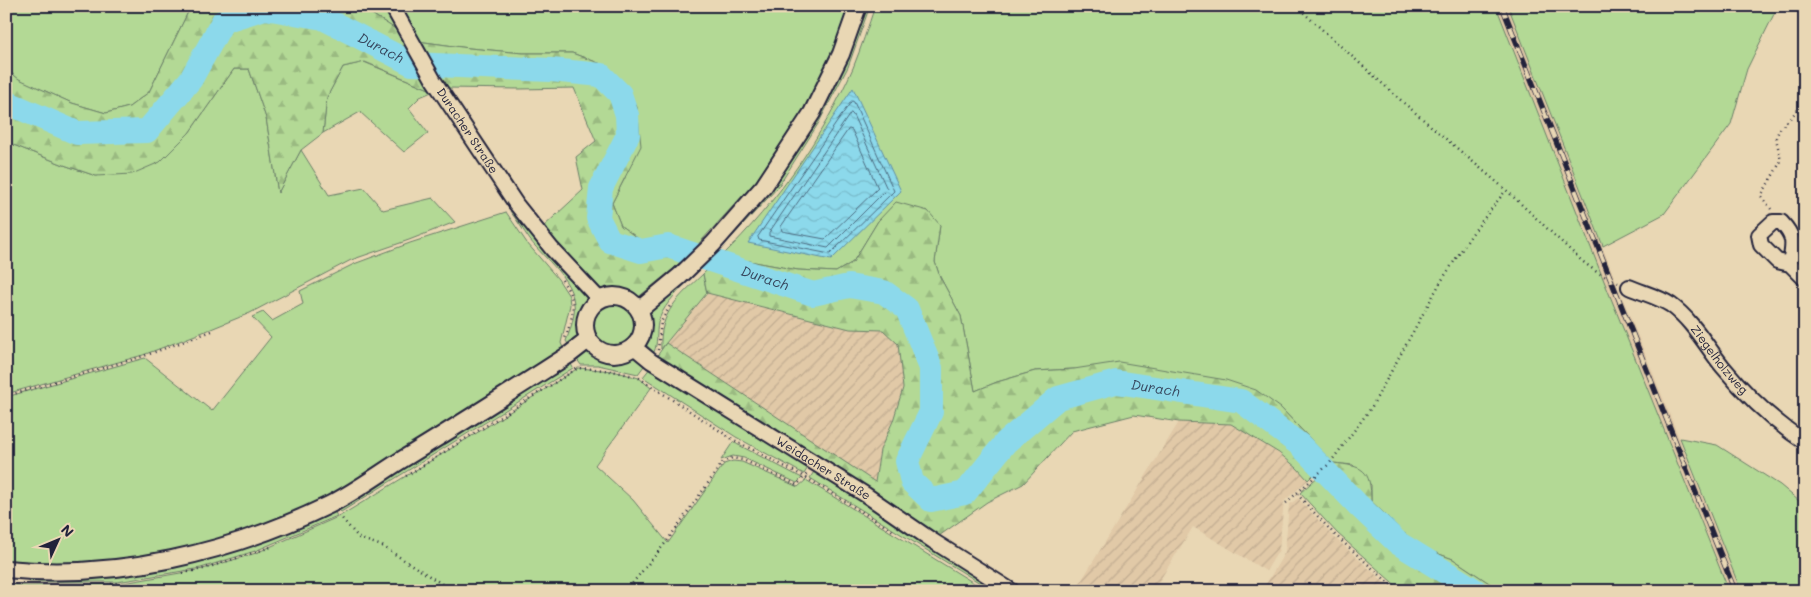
<svg xmlns="http://www.w3.org/2000/svg" width="1811" height="597" font-family="Mali,sans-serif">
<defs>
<pattern id="industrial-furrows" width="10" height="10" patternUnits="userSpaceOnUse" patternTransform="scale(1.25)"><rect width="10" height="10" fill="#e1c9a7"/><path d="M-1 1l2-2M0 10L10 0M9 11l2-2" fill="none" stroke="#c1ac91"/></pattern>
<pattern id="forest-firs" width="22" height="20" patternUnits="userSpaceOnUse" patternTransform="scale(1.25)"><rect width="22" height="20" fill="#b3d995"/><path d="M5 1l3.5 6h-7zM16 11l3.5 6h-7z" fill="#9aba81"/></pattern>
<pattern id="water-waves" width="16" height="10" patternUnits="userSpaceOnUse" patternTransform="scale(1.25)"><rect width="16" height="10" fill="#8cd9eb"/><path d="M0 5q4-4 8 0t8 0" fill="none" stroke="#78baca"/></pattern>
</defs>
<rect width="100%" height="100%" fill="#e9d7b4"/>
<filter id="ink" filterUnits="userSpaceOnUse"><feTurbulence type="fractalNoise" baseFrequency=".02" numOctaves="2"/><feDisplacementMap in="SourceGraphic" scale="10" xChannelSelector="R" yChannelSelector="G"/><feConvolveMatrix kernelMatrix="1 2 1 2 8 2 1 2 1" color-interpolation-filters="sRGB"/></filter>
<g filter="url(#ink)">
<path fill="#e1c9a7" d="M1496,6h12l109,278 124,307h-12l-125,-310z"/>
<path fill="url(#industrial-furrows)" d="M707,293l143,36 33,1 15,14 5,44 -10,33 -13,29 -5,33 -209,-140z
M1179,422l52,2 47,29 19,15 11,12 -24,21 -5,49 -13,21 -73,-44 -40,64h-78z
M1298,498l36,39 60,54h-132l23,-39 4,-47z"/>
<path fill="#b3d995" stroke="#6a7e68" d="M6,6h185l-42,86 -20,15 -23,6 -34,-10 -54,-24 -12,-10z
M359,6h27l11,24z
M397,6h452l-16,46 -30,58 -47,71 -65,71 -13,-12 -35,2 -22,-16 -9,-23 13,-25v-94l-21,-19 -32,-12h-49l-54,-5 -52,-7z
M864,6h6l-22,61 -30,57 -40,63 -60,65 -1,-2 52,-60z
M875,6h621l108,275 125,310h-228l-48,-32 -28,-10 -21,-16 -33,-32v-16l-18,-20 -20,-2 -52,-55 -207,-39 -39,2 -38,11 -22,9 -14,-75 -21,-39 -5,-15 5,-37 -62,-4 -25,41 -17,10 -38,-2 -76,-14c55,-54 100,-118 131,-188 8,-20 15,-41 22,-62z
M1508,6h270l-31,63 -16,55 -67,90 -61,32z
M364,62l70,29 -14,6 -11,11 19,25 -24,19 -44,-40 -37,21 4,-36 16,-30z
M234,69h15l17,49 12,75 23,-43 28,45 35,-7 19,22 50,-12 22,24 -46,18 -58,20 -101,53 -39,16 -68,26 -137,39v-252l58,23 32,11 93,-43z
M514,208l76,91c-10,11 -12,23 -9,37l-13,8 -2,-3c4,-11 10,-26 8,-38 -3,-25 -29,-44 -44,-63 -7,-10 -13,-20 -20,-29z
M506,212l21,31 31,36 11,17 1,9 -9,38 2,5 -98,65 -141,86 -86,38 -44,12 -80,14 -43,2 -65,-2v-166l139,-39 67,53 59,-74 -19,-20 11,-5 9,9 31,-17 -3,-13 54,-27 56,-21z
M703,274l4,19 -46,56c-2,-37 18,-52 42,-75z
M685,280l1,3c-11,12 -24,24 -28,40 -2,10 0,20 -4,29l-10,-9c6,-11 7,-19 3,-31z
M591 325a23 23 0 1 1 46 0a23 23 0 1 1-46 0Z
M589,350c15,13 27,13 45,4l13,8 -9,12 -40,-9h-17l-5,-7z
M569,360l4,8 -232,144 -4,-5z
M651,367l158,99 -5,8 -68,-37 -93,-60z
M578,368l35,3 26,7 12,10 -56,77 38,35 35,43 56,-79 9,-3 9,1 56,25 8,-7 181,111h-981v-7l22,2 90,-2 85,-15 53,-16 84,-37 140,-85z
M1680,438l37,7 63,40 25,21v85h-64z
M733,442l69,36 -5,5 -53,-25 -11,-2 -12,4z
M815,470l176,113 -3,5 -178,-110z
M333,509l4,7 -82,35 -54,17 -84,14h-88l1,-5 84,-3z"/>
<path fill="url(#forest-firs)" stroke="#6a7e68" d="M191,6h168l38,24 37,61 -69,-29 -22,5 -16,30 -4,36 -22,17 -23,43 -12,-75 -17,-49h-15l-45,64 -29,29 -28,12 -36,2 -32,-11 -58,-23v-73l13,10 53,24 34,10 23,-6 20,-15z
M417,41l52,7 54,5h49l32,12 21,19 12,23 4,39 -29,57 9,23 22,16 35,-2 13,12 -18,17 -37,30c-10,-9 -21,-9 -34,-8l-60,-63 41,-38 -7,-33 20,-16 -22,-53 -54,1 -74,-1z
M896,202l32,9 12,14 -5,37 5,15 21,39 14,75 22,-9 38,-11 39,-2 45,-7 107,18 30,10 25,18 48,51 -21,21 -11,-12 -18,-15 -48,-29 -52,-2 -45,-7 -62,16 -49,53 -36,18 -51,36 -279,-182 9,-13 209,139 5,-32 13,-29 10,-33 -5,-44 -15,-14 -33,-1 -143,-36 -4,-19 19,-18 76,14 38,2 17,-10 25,-41z
M1333,463c30,3 38,6 38,38l33,32 21,16 28,10 48,32h-99l-65,-58 -37,-40z"/>
<path fill="url(#water-waves)" stroke="#6290a5" d="M853,88l48,103 -70,69 -83,-17z"/>
<g fill="none" stroke-linecap="round" stroke-linejoin="round">
<path stroke="#4c6b81" stroke-width="1" d="M852,101l2,1 40,89 -64,63 -71,-14 -1,-3z
M851,113l2,2 34,74 -59,59 -59,-12v-3z
M849,129l3,1 26,58 -53,51 -43,-8 -1,-4z"/>
<path stroke="#8cd9eb" stroke-width="24" id="s1" d="M6,102l71,31 70,-2 44,-52 32,-58 42,-13 58,10 89,46 139,6 50,5 19,19 7,21 1,20 -27,53 -3,30 12,23 31,10 27,-5 145,48 36,-8 35,6 23,17 24,59v44l-24,49 5,21 19,18 34,-7 41,-51 52,-44 58,-16 125,19 59,44 59,61 39,37 78,48"/>
<defs>
<g id="minor">
<path id="s2" d="M392,6l42,75 82,123 36,45 47,50"/>
<path d="M1790,264l-13,-3 -16,-16 -2,-10 14,-13h8c15,16 12,22 9,42l15,15"/>
<path id="s3" d="M1629,287c14,6 30,10 42,18 21,15 36,42 52,62 23,28 51,55 82,75"/>
<path id="s4" d="M634,347l17,14 215,134 67,46 79,50"/>
</g>
<path id="tertiary" d="M585 325a29 29 0 1 1 58 0a29 29 0 1 1-58 0Z
M639,310l41,-34 33,-32 51,-58 48,-73 29,-59 17,-48
M6,569c110,11 224,-16 323,-64 26,-13 50,-31 74,-46 56,-34 112,-70 167,-105l18,-14"/>
</defs>
<use href="#minor" stroke="#22223b" stroke-width="18"/>
<use href="#tertiary" stroke="#22223b" stroke-width="20"/>
<path stroke="#22223b" stroke-width="2.5" stroke-dasharray="1 4" stroke-linecap="butt" d="M1296,6l108,97 102,87 76,71 16,12 20,10
M1771,209l-10,-13 20,-35 -5,-23 3,-8 26,-28
M562,280c3,5 6,9 8,14 7,14 -1,34 -6,47
M658,350l3,-28 10,-18
M6,396l138,-40 68,-25
M406,476l172,-108c21,1 41,3 61,10l95,62 71,37 88,54
M1297,494l38,41 63,56
M1286,503l44,-40 41,-55 69,-125 32,-49 34,-44
M339,515l20,23 23,8 71,45
M183,573l20,-4 68,-22
M111,584l14,-1
M626,591l41,-50 56,-79 9,-4 11,2 54,25 11,-12"/>
<use href="#minor" stroke="#e9d7b4" stroke-width="14"/>
<use href="#tertiary" stroke="#e9d7b4" stroke-width="16"/>
<defs>
<path id="rail" d="M1502,6l233,585"/>
</defs>
<use href="#rail" stroke="#22223b" stroke-width="5.5"/>
<use href="#rail" stroke="#e9d7b4" stroke-width="4" stroke-dasharray="11" stroke-linecap="butt"/>
</g>
</g>
<g text-anchor="middle" stroke-width="4" stroke-linejoin="round" paint-order="stroke">
<g font-size="12" fill="#22223b" stroke="#e9d7b4">
<text dy="4" stroke="none"><textPath href="#s2" startOffset="146">Duracher Straße</textPath></text>
<text dy="4" stroke="none"><textPath href="#s3" startOffset="119">Ziegelholzweg</textPath></text>
<text dy="4" stroke="none"><textPath href="#s4" startOffset="225">Weidacher Straße</textPath></text>
</g>
<g font-size="14" font-style="italic" fill="#37475e" stroke="#e9d7b4">
<text dy="5" stroke="none"><textPath href="#s1" startOffset="450">Durach</textPath></text>
<text dy="5" stroke="none"><textPath href="#s1" startOffset="1021">Durach</textPath></text>
<text dy="5" stroke="none"><textPath href="#s1" startOffset="1651">Durach</textPath></text>
</g>
</g>
<rect width="1811" height="597" fill="none" stroke="#e9d7b4" stroke-width="25"/>
<rect x="12" y="12" width="1786" height="572" fill="none" stroke="#22223b" stroke-width="2" filter="url(#ink)"/>
<g transform="translate(58 540) rotate(46)" stroke="#e9d7b4" stroke-width="4" paint-order="stroke">
<path d="M0-4L9 19L0 12L-9 19Z" fill="#22223b"/>
<text y="-8" font-size="14" font-weight="bold" text-anchor="middle" fill="#22223b">N</text>
</g>
</svg>
